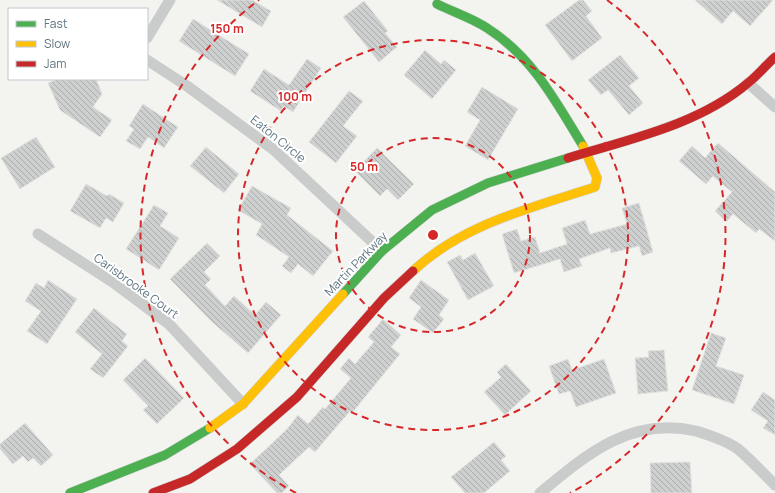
<svg xmlns="http://www.w3.org/2000/svg" width="775" height="493" font-family="Manrope,sans-serif">
<defs>
<pattern id="building-back-hatch" width="6" height="6" patternUnits="userSpaceOnUse"><rect width="6" height="6" fill="#ced0cf"/><path d="M-1 5l2 2M0 0l6 6M5-1l2 2" fill="none" stroke="#abadad"/></pattern>
</defs>
<rect width="100%" height="100%" fill="#f3f3f0"/>
<path fill="url(#building-back-hatch)" stroke="#e2e2e0" d="M217,0h35l19,11 -9,16z
M579,0h4l9,11 -6,5 16,22 -30,23 -27,-36z
M695,0h78l-23,26 -17,-15 -11,13z
M364,1l24,30 -3,2 12,14 -18,15 -36,-45z
M193,19l56,35 -14,22 -56,-35z
M425,50l16,14 3,-4 12,10 -24,29 -28,-24z
M620,55l19,23 -10,8 14,17 -14,12 -21,-25 -7,5 -13,-15z
M307,59l14,9 -28,44 -9,-6 -3,5 -31,-20 14,-22 25,16z
M58,79h38l6,15 -9,13 19,13 -12,17 -40,-27 -12,-27z
M482,87l36,22 -30,51 -23,-14 15,-26 -13,-8z
M349,91l14,10 -20,25 14,10 -21,27 -27,-21z
M143,104l35,23 -14,21 -16,-11 -8,12 -14,-8 8,-12 -5,-3z
M36,137l19,30 -35,22 -19,-31z
M718,143l57,49v49l-16,-12 -3,4 -23,-19 -7,8 -11,-11 17,-19 -19,-16 -7,8 -27,-23 13,-15 13,12z
M206,147l33,27 -15,19 -34,-27z
M377,148l37,36 -16,16 -11,-11 -7,7 -25,-25z
M86,184l21,12 2,-2 15,9 -11,19 -7,-4 -6,10 -30,-17z
M252,186l39,22 -4,7 46,36 -20,25 -15,-12 -7,9 -9,-7 7,-9 -33,-22 6,-11 -24,-14z
M639,203l14,49 -11,4 -3,-10 -28,7 -1,-5 -31,11 3,7 -18,6 -4,-13 -46,14 -12,-39 15,-5 4,12 14,-4 5,16 27,-9 -5,-16 23,-8 5,14 37,-10 -5,-16z
M154,205l14,8 -8,13 19,12 -20,32 -33,-21z
M207,243l13,13 -16,16 7,7 -6,6 20,21 9,-10 21,19 11,-13 15,13 -33,38 -36,-31 -42,-43z
M475,253l19,33 -26,14 -21,-38 13,-7 3,5z
M48,280l29,19 -30,45 -20,-13 14,-20 -16,-10 11,-18 8,5z
M421,280l28,20 -10,15 5,4 -11,14 -20,-14 8,-12 -12,-9z
M94,308l33,26 -5,7 6,5 -25,32 -13,-9 12,-15 -27,-22z
M383,319l18,16 -10,12 9,7 -48,59 -2,-2 -35,41 -6,-5 -30,28 10,11 -7,7h-5l-27,-29 37,-35 11,-14 10,9 15,-17 2,2 26,-31 -11,-9 9,-11 6,6 19,-22 -6,-5z
M711,333l15,5 -10,28 28,9 -10,29 -42,-14z
M664,350l4,41 -30,3 -3,-36 14,-1 -1,-6z
M145,358l39,40 -27,26 -14,-14 5,-4 -25,-26z
M568,359l4,11 32,-11 12,34 -40,14 -6,-16 -11,3 -10,-28z
M506,364l25,27 -26,24 -21,-23 17,-15 -4,-5z
M763,392l12,8v35l-12,-7 5,-7 -17,-11z
M25,423l28,32 -12,11 -8,-8 -5,4 -5,-6 -10,8 -13,-15v-5z
M494,442l12,14 -5,4 9,11 -26,22h-19l-14,-16z
M690,462l2,31h-41l-1,-30z"/>
<g fill="none" stroke-linecap="round" stroke-linejoin="round">
<defs>
<path id="fast" d="M437,4c16,8 35,14 50,24 46,29 69,74 96,118
M343,294l39,-43 50,-41 56,-27 80,-25
M70,493l95,-38 45,-27"/>
<path id="slow" d="M413,271c50,-47 118,-63 182,-84l2,-9 -14,-32
M210,428l33,-24 100,-110"/>
<path id="jam" d="M568,158c62,-19 130,-33 180,-75 10,-8 18,-18 27,-26
M153,493l37,-14 47,-30 60,-52 87,-99 29,-27"/>
</defs>
<use href="#fast" stroke="#ced0d0" stroke-width="10"/>
<use href="#slow" stroke="#ced0d0" stroke-width="10"/>
<use href="#jam" stroke="#ced0d0" stroke-width="10"/>
<path stroke="#cacccc" stroke-width="11" d="M147,38l23,-38
M147,60l40,26 87,64 108,101
M748,83l27,24
M38,234l76,49 55,41 74,80
M540,493c47,-39 91,-77 156,-62 13,4 31,10 42,18 13,11 25,24 37,36"/>
<use href="#fast" stroke="#4caf50" stroke-width="9"/>
<use href="#slow" stroke="#ffc107" stroke-width="9"/>
<use href="#jam" stroke="#c62828" stroke-width="9"/>
</g>
<g fill="none" stroke="#d62828" stroke-width="2" stroke-dasharray="7 5">
<circle cx="433" cy="235" r="97"/>
<circle cx="433" cy="235" r="195"/>
<path d="M296 493A292 292 0 0 1 259 0M607 0A292 292 0 0 1 570 493"/>
</g>
<g text-anchor="middle" stroke-width="4" stroke-linejoin="round" paint-order="stroke">
<g font-size="12" fill="#607683" stroke="#fff">
<text transform="translate(278 139) rotate(39)" y="4">Eaton Circle</text>
<text transform="translate(356 264) rotate(-46)" y="4">Martin Parkway</text>
<text transform="translate(136 286) rotate(36)" y="4">Carisbrooke Court</text>
</g>
</g>
<circle cx="433" cy="235" r="6" fill="#d62828" stroke="#fff" stroke-width="2"/>
<g font-size="12" text-anchor="middle" font-weight="bold" fill="#d62828" stroke="#fff" stroke-width="4" stroke-linejoin="round" paint-order="stroke">
<text x="227" y="33">150 m</text>
<text x="295" y="101">100 m</text>
<text x="364" y="171">50 m</text>
</g>
<rect x="8" y="8" width="140" height="72" fill="#ffffff" stroke="#bfc8cd"/>
<rect x="16" y="21" width="20" height="6" fill="#4caf50" stroke="#bfc8cd"/>
<text x="44" y="28" font-size="12" fill="#607683">Fast</text>
<rect x="16" y="41" width="20" height="6" fill="#ffc107" stroke="#bfc8cd"/>
<text x="44" y="48" font-size="12" fill="#607683">Slow</text>
<rect x="16" y="61" width="20" height="6" fill="#c62828" stroke="#bfc8cd"/>
<text x="44" y="68" font-size="12" fill="#607683">Jam</text>
</svg>
